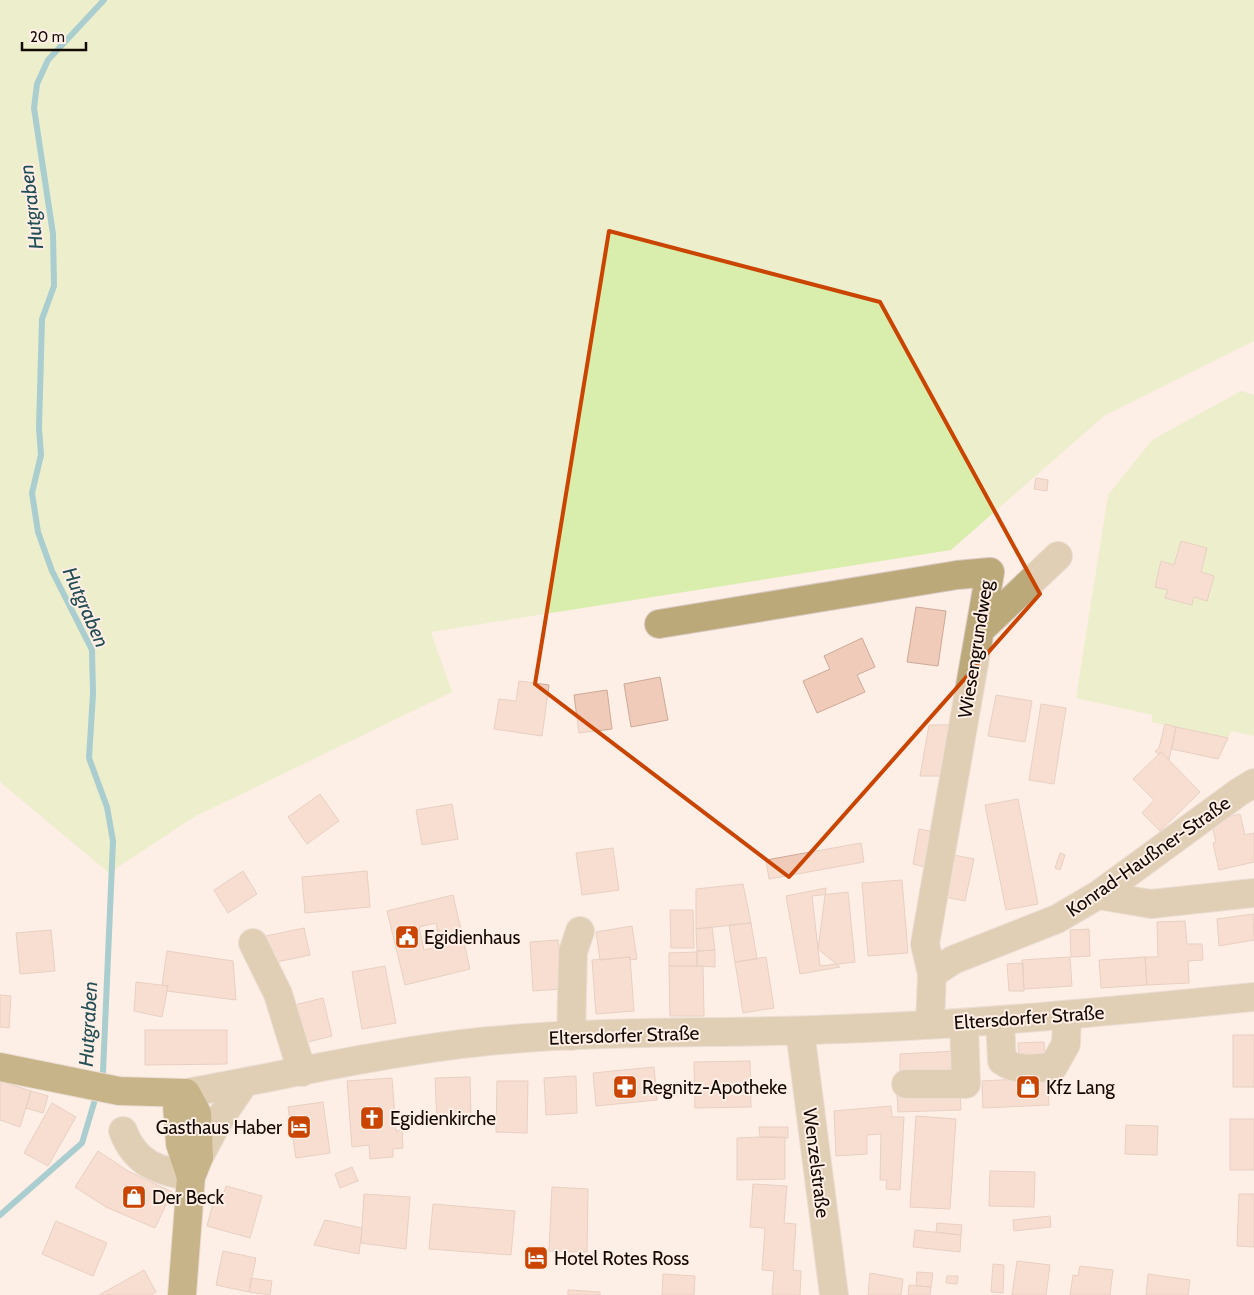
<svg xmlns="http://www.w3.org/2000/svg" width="1254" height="1295" font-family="Cabin,sans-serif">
<rect width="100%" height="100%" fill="#fdeee6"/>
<path fill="#d9eeac" d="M0,0h1254v341l-150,75 -153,134 -520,82 21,60 -258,125 -85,56 -109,-91z
M1241,391l13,4v341l-23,-5 -3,7 -77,-16 2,-7 -77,-17 32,-203 44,-55z"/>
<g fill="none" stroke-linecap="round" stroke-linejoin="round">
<path stroke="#45a4b3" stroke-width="6" d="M100,1081l3,-9 10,-231 -6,-34 -18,-49 4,-64 -1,-44 -40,-79 -14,-39 -6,-39 9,-38 -2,-27 3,-109 12,-33 -1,-52 -19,-126 3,-24 11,-24 56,-60
M0,1215l82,-72 15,-50"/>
</g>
<path fill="#f0cbb9" stroke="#cda998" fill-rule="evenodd" d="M1036,478l12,2 -1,11 -13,-2z
M1181,541l26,7 -6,24 13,4 -7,25 -13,-4 -2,8 -27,-7 3,-8 -13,-3 6,-26 13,4z
M916,607l30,4 -8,55 -31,-4z
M862,638l13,29 -18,8 8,17 -48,21 -14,-32 27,-12 -6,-13z
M660,677l8,43 -37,7 -7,-43z
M519,681l30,4 -7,51 -48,-7 5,-30 17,2z
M607,690l5,39 -33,4 -5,-38z
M996,695l36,6 -7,41 -37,-6z
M1041,704l25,4 -12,76 -25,-4z
M1165,724l11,3 -7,33 -8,-8 -3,2 -3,-3 4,-3z
M929,725h25l-9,51h-25z
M1176,727l52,11 -10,21 -46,-10z
M1161,752l39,40 -40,39 -18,-18 12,-13 -21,-21z
M320,794l19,27 -32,23 -19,-27z
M1018,799l20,105 -32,6 -21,-105z
M452,804l6,35 -36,6 -6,-35z
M1240,814l5,21 9,-2v29l-35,8 -6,-27 3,-1 -5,-21z
M919,829l16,3 -6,36 -16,-4z
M861,843l3,19 -95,17 -3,-19z
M613,848l6,42 -37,5 -6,-42z
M1060,853l5,2 -5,15 -5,-2z
M949,854l25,5 -9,42 -25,-5z
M243,871l14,23 -29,19 -14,-23z
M367,871l3,36 -65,6 -3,-36z
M902,880l6,73 -40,3 -6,-73z
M743,884l8,39 -55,6v-40z
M826,888l-8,61 22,18 -40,7 -14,-78z
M848,892l7,70 -35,4 -8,-70z
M453,895l17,74 -65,16 -18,-74zM436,923l5,23 -17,4 -5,-23z
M670,910h23l1,38h-23z
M1253,914l1,26 -35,6 -2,-27z
M1185,921l2,23h15l1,16 -15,1 1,22 -42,2 -2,-28h13l-1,-35z
M751,923l6,36 -22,3 -6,-37z
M632,926l5,33 -7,1v-3l-30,3 -4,-28z
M712,927l3,23 -18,1 -1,-22z
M304,928l6,27 -43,9 -6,-27z
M1089,929l1,27 -19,1 -1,-27z
M51,930l4,41 -35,3 -4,-41z
M558,940l4,49 -29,2 -3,-49z
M715,950v17l-18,-1v-15z
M167,951l66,10 3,39 -69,-9 1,-5 -6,-1z
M697,952v14h-28v-13z
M630,957l4,54 -38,3 -4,-54z
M766,957l8,51 -31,5 -8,-51z
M1070,957l2,29 -48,3 -2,-29z
M1145,957l2,28 -46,3 -2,-28z
M1023,963l1,28h-15l-2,-27z
M385,966l11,57 -34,6 -10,-57z
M669,966h34l1,50h-34z
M136,982l32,4 -6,31 -28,-6z
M0,995l11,1 -2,32 -9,-1z
M323,998l9,38 -32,8 -10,-38z
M145,1030h82v34l-82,1z
M1233,1035h21v52h-21z
M1044,1042l1,22 -25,1 -2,-22z
M957,1051l1,18 -58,2v-17z
M750,1061l1,46 -56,1 -1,-46z
M654,1067l3,33 -61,6 -3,-33z
M1047,1073l2,32 -66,3 -1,-27 37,-2z
M576,1076l1,37 -31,2 -2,-37z
M470,1077l1,42 -34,2 -2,-43z
M392,1078l4,53 6,-1 1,18 -10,1v8l-23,2 -1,-14 -17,2 -5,-66z
M0,1081l31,10 -11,36 -20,-7z
M497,1081h31l-1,52 -31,-1z
M31,1091l17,5 -5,17 -17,-5z
M960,1091l1,19 -63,2 -1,-17z
M323,1102l7,51 -34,5 -8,-51z
M52,1103l24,14 -28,49 -24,-13z
M891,1106l1,11h12l-4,73 -14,-1 1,-9h-7l1,-46 -14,1v19l-31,2 -2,-45z
M916,1116l40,3 -6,90 -40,-2z
M1230,1119h24v51h-24z
M1126,1125l32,1 -1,29 -32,-1z
M759,1127h29v11l-28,-1z
M760,1137h25v42l-48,1v-42z
M98,1151l30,20 44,21 -17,36 -49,-21 -31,-20z
M352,1167l6,14 -18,7 -5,-14z
M990,1171l45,1 -1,35 -45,-1z
M753,1184l34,2 -3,37 12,1 -3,46 8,1 -1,24h-28l2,-24 -12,-1 3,-42 -15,-1z
M226,1186l36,10 -12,42 -43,-12 6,-23 7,2z
M552,1187l36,2 -1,63 -38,-1z
M364,1194l46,3 -4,52 -45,-6z
M1239,1194h15v53l-17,-1z
M433,1204l82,7 -4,44 -82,-6z
M1050,1216l1,11 -37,4 -1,-11z
M325,1220l37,8 -3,26 -45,-9z
M56,1221l51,22 -14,33 -51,-22z
M937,1223l25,2 -1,10 -25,-3z
M915,1230l46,5 -1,17 -47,-5z
M223,1251l33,7 -7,34 -33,-7z
M1017,1261l33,4 -4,30h-34z
M993,1264l11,1 -1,28 -12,-1z
M1080,1266l33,4 -3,25h-40l3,-20 5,1z
M144,1270l12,22 -5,3h-52z
M917,1272l16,1 -2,14 -15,-1z
M870,1273l33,6 -2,16h-33z
M663,1274l32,2 -1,19h-32z
M1148,1274l42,6 -2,15h-42z
M947,1276h11l-1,8 -11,-1z
M251,1278l21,3 -2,14 -21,-3z
M909,1285l22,2 -1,8h-22z
M568,1290l32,2v3h-32z"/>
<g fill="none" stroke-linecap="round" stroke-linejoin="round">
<defs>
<path id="minor" d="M659,624l298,-49 33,-3 -65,372 7,30 -2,50
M980,630l78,-74
M1098,895l53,9 103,-11
M253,943l25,51 24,78
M932,974l21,-14 104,-41 41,-24 141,-103 15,-9
M1000,1021l2,40c15,11 34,7 51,6l13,-23 1,-28
M800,1031l34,264
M571,1036l2,-84 7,-21
M906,1084h60l-2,-61
M186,1093c101,-18 201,-42 303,-52 116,-11 234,-7 351,-12 138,-5 276,-18 414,-32
M123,1131c13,34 35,39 68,46
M199,1157l18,-34 27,-40"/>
<path id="major" d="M0,1067l119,24 67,2 11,20 2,44 -8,20 -9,118
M176,1094l4,50 11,33"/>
</defs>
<use href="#minor" stroke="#d8c9c2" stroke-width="30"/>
<use href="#major" stroke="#d8c9c2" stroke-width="30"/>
<use href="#minor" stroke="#bca979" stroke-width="28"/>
<use href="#major" stroke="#886d19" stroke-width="28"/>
</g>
<path d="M0 0H1254V1295H0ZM609,231l271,71 160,292 -251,283 -254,-193z" fill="#fdeee6" fill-opacity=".55" fill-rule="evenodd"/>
<path fill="none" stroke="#ca4402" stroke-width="4" stroke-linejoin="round" d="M609,231l271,71 160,292 -251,283 -254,-193z"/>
<defs>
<symbol id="civic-square" viewBox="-11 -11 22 22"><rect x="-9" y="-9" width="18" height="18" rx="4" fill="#ca4402" stroke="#fdeee6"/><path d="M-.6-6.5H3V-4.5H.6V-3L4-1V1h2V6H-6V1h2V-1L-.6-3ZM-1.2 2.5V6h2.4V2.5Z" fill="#fff"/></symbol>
<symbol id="pharmacy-square" viewBox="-11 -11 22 22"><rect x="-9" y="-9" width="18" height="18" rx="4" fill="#ca4402" stroke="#fdeee6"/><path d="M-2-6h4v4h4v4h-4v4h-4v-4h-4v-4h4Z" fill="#fff"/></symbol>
<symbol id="shop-square" viewBox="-11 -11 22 22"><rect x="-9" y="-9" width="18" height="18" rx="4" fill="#ca4402" stroke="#fdeee6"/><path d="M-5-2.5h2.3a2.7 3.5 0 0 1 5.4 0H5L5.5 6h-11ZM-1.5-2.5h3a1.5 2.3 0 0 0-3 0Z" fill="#fff"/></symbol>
<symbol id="church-square" viewBox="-11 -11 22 22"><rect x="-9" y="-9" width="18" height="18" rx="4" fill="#ca4402" stroke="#fdeee6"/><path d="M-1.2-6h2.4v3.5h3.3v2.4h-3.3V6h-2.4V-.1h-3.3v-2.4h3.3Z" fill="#fff"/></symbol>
<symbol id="hotel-square" viewBox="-11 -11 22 22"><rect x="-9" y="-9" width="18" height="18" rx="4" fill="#ca4402" stroke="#fdeee6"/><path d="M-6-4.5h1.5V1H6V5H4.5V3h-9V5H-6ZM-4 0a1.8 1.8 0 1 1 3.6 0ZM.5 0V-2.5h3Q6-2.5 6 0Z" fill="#fff"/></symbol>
</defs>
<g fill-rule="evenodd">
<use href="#civic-square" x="393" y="923" width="28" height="28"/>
<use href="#pharmacy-square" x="611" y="1073" width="28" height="28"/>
<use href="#shop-square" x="1014" y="1073" width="28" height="28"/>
<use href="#church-square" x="358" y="1104" width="28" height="28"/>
<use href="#hotel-square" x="285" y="1113" width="28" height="28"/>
<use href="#shop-square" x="120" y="1183" width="28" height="28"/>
<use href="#hotel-square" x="522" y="1244" width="28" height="28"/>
</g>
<g text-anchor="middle" stroke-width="4" stroke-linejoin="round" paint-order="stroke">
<g font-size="19" fill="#150904" stroke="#fdeee6">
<text transform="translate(975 649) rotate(-81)" y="7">Wiesengrundweg</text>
<text transform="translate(1148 856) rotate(-35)" y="7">Konrad-Haußner-Straße</text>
<text transform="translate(1029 1017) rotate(-4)" y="7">Eltersdorfer Straße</text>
<text transform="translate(624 1035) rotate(-2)" y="7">Eltersdorfer Straße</text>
<text transform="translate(817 1163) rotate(83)" y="7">Wenzelstraße</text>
</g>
<g font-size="19" fill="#150904" stroke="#fdeee6" text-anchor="start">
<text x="424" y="944">Egidienhaus</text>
<text x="642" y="1094">Regnitz-Apotheke</text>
<text x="1046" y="1094">Kfz Lang</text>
<text x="390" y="1125">Egidienkirche</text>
<text x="282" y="1134" text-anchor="end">Gasthaus Haber</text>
<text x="152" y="1204">Der Beck</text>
<text x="554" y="1265">Hotel Rotes Ross</text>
</g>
<g font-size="20" font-style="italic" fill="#234d54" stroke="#fdeee6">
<text transform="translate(31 207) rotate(-97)" y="7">Hutgraben</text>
<text transform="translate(86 607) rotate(66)" y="7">Hutgraben</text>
<text transform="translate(88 1024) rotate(-87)" y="7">Hutgraben</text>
</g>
</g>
<path d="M22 42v8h64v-8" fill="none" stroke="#150904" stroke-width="2.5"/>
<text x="30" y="42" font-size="15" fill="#150904" stroke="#fdeee6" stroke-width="4" paint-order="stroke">20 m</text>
</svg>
